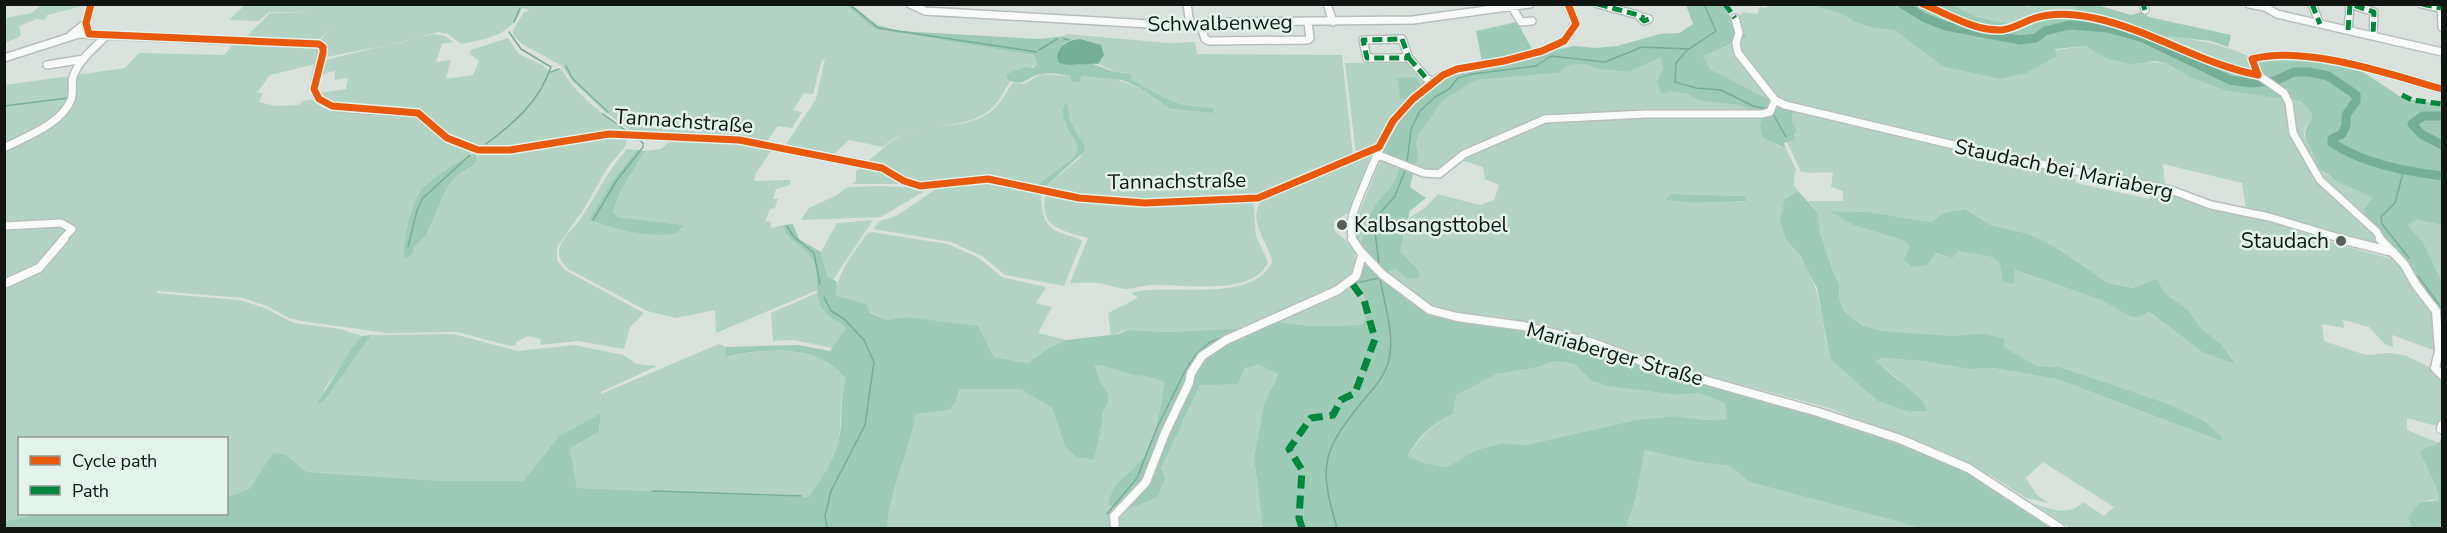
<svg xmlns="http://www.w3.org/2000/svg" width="2447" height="533" font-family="'Nunito Sans',sans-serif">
<rect width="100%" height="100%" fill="#dae2de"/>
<path fill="#b3d4c4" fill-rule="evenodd" d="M246,4l600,1 29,24 159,26 3,9 -8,5 -5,-2 -18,7 1,6 3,2c-5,7 -9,16 -15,23 -30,32 -78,10 -112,42l-34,-7 -17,16 -48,-9 32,-48 9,-40 -3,1 -9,34 -9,-1 -11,17 9,2 -10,16 -14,-2 -12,17 -131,-9 -31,-23 -32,-30 -10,-15 -40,-22 -9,-9v-5l11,-18 6,-2 -8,-2c-10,27 -34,31 -61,36l-13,-10 -10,-2 -35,10 -76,15h-3l1,-11 -6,-4 13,-16 -13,14 -74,-2 25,-25h42l-43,-1 -10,9 -30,-1z
M2015,4l13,3c12,-6 35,-3 48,-1l1,3 -7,7 -49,7 -23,-1 -23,-6 -21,-11z
M41,5h46l-40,10 -2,5 -8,-1 -18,7 2,10 -16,7v-25l27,-5z
M1767,5h43l30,8 15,9 18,6 21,2 48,36 143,-20 22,13 59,4 26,15 35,13 58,7 3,24 24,50 61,58 6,10 -4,4 -129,-33 -4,-28 -79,-19 2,23 -123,-23 -262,-63 -41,-48 -2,-12 9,-4 -13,-15 10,-10 15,2 1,-7 8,1z
M434,34l11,2 8,6 -11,2 -6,18 15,-2 -5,19 27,-4 6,-14 -9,-7 1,-4 37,-12 11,16 25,12 8,7 10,-4c10,23 46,49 67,63l-118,17h-30l-32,-13 -21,-18 -103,-16 -6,-9 27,-4 2,-11 -13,2v-9l-16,4 6,-15z
M1066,34l103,9 26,-1 2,12 145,1 11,101 -90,38 -11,2c-72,4 -136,9 -208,-8l37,-31 4,-11 -15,-25 -2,-16 -4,17 14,27 -5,9 -37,28 -35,-7 -80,6 -54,-23c12,-10 25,-24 41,-30 30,-10 65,-1 89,-26 6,-7 10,-16 16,-23l11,1 17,-10 30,2v5l11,-5 30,2 28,10 30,21 42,4c-31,-9 -65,-18 -89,-41l-4,1 -21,-9 6,-9 -24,-16 -10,1 -5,-4z
M2152,34c36,5 64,7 98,23l5,16c-37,-4 -70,-21 -103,-39z
M242,43l73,2 6,3 -2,15 -49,12 -13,18h6l-4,9 16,4 23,-1 5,-4 12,-2 5,4 96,11 55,36 -2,5 -33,23 -23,30v46v-6l14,-14 19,-45 11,-14 17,-9 4,-6 -1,-8 110,-15 40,1 -2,9 -17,20 -24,42 -27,38v13l8,10 79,43 -14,14 -6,22 -46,-8 -38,4 1,-6 -13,-3 -12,6v3l-6,1 -53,-14 -70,1 -80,-11 -18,-4 -22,-12 -24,-8 -85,-7 -2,2 84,7 25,8 29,15 47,6 21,7 -37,52 -3,15 49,-68 83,-1 64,17 57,-6 48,10 14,9 20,2 -56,26v2l118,-50 7,3 -1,10c40,-9 94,-13 122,22 -8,20 -5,39 -8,60 -4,21 -18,40 -30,58l-232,-9 -7,-40 29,-16 2,-19 -42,23 -36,45h-80l-136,-9 -21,-17 -11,-3 -26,37 -22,8 -1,-59h-206v76h20l-35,7 -1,-230 3,-7 24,-9 43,-46 -3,-6 -8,-1 -58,3 -1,-76c21,-12 60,-28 71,-50 3,-7 -1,-16 1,-24l49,-7 14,-15 85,2 8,-9z
M1735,43l35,54 -7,-1 -53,-27 -8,-13z
M1660,58l3,11 -6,11 12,11 18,3 14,7 37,4 20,8 -203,3 -93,37 -24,19 -13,-1 -11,-5 5,-7 -3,-16 1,-8 25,-34 34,-21 82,-7 12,-8 15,-1 12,5 32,3z
M1345,63h64l16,21 -37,36 -14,25 -18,8z
M71,76l-2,24 -14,17 -50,30 -1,-62z
M2295,100l5,1 12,12v7l-7,7 -1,8 21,39 49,24 -8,22 -44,-40 -26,-46 -4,-30z
M1798,109l275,62 3,12 73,16 9,-11 111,31 51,20 79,22 34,49 5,42 -46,-17 1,12 -8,-3 -16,-17 -26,-7 1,8 -22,-4 2,17 42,14 23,-2 15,2 30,14 8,8v41l-6,8 -29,-8v12l32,13v57h-10l-21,18 4,10h-342l-36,-24c17,5 35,13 49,-2l21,14 10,-9 -71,-45 -17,16 10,16 12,9 -22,-5 -31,-20 -42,-22 -124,-48 -164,-44 -55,-21 -43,-12 -59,-13 -54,-6 -23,-8 -44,-32 8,-3 13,10 10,-9 -18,-19 9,-33 17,-11 12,-13 42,11 14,-5 5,-15 -14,-6 -2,-12 -22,-7 4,-5 82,-34 104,-6h113l12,30 10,4 11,22h-2l-1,14 4,6 -13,8 1,40c38,44 32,69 44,120l80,53 18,-1 -32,-34 -22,-16 8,-3 41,3 46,8 24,-1 64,11 162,62 5,-2 -58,-36 -106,-36 -23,-1 -33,-19 1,-8 -21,-6 -31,3 -69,-5 -21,-5 -19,-15 -5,-14v-14l-7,-14 -12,-37 -2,-19 -10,-12h35v-10l-12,-4 2,-14c-11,-2 -20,1 -32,-1l-14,-30 8,-2 -1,-5 3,-4 -5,-10v-7zM1672,194l73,2 2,5 -51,2 -30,-3zM1965,209l26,16 38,9 26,13 53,36 57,10 24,18 11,16 20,16 16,20 -34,-11 -54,-40 -11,6 -8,-2 -28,-16 -87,-30 -23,-13 -33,-6 -5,7 -43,-12 -8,-6 -49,-15 -22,-14 37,1 63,10 12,-9z
M674,138l36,1 63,9 -17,25 -2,8 36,-1v5l-14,4 -3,10h5l-3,9 -5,1 -5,12 6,1v6l12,-3c2,17 20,19 28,32 6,9 6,22 7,33l-102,43 -1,-23 -39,8 -29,-7 -79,-42c-4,-5 -9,-9 -9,-16 0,-14 15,-24 22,-35 16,-24 26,-47 46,-69l10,1 -25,31 -23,39 94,5 -66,-8 -4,-6 6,-17 26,-43 16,-2z
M1371,153l-18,54 -6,7 -13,7v9c21,18 28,24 15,51l-104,47 -74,4 -43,-2 -17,5 -3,-22 30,-15 -7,-5c39,-11 120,12 141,-31 -4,-24 -25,-36 -11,-62z
M1381,159l19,7 -5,18 -16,17 -15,30 -3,15 -6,-13v-10z
M864,165l16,4 27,15h-55l4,-3v-10z
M988,181l53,10c1,19 0,36 23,43 6,2 13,3 18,7l-18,45 -59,-11 -23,-19 -31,-14 -78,-13 7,-8 18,-6 41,-28z
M882,186l39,2 2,4 -42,25 -80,3 8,-12 28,-13 11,-8z
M1046,193l65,10 142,-3 3,36 12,26c-13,35 -87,22 -116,23 -9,0 -18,4 -27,4 -9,-1 -18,-5 -27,-6 -9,-1 -19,0 -28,0l18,-45c-26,-7 -51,-11 -42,-45z
M873,220l-40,60 -6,-4 -6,-24 16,-29z
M2415,220l27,5v57l-18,-38 -16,-19z
M51,224l18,4 -26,35 -38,19v-55z
M872,232l76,12 31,14 23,19 44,10 -10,16 16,4 -14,26 28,7 -16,7 -22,16 -34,-6 -89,-40 -18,3 -52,-24c3,-25 18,-43 33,-63z
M1357,281l11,25 -5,19 -51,1 -33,-4c24,-17 53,-25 78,-41z
M819,292l4,19 24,17 -15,20 -39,-8 -20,1 -2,-28z
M1555,361l19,3 18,17 15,5 70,9 22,-2 26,10 3,16 -22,1 -32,-4 -39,4 -109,25 -23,-2 -27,7 -29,17 -22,-4 -17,-7c12,-19 24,-32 45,-42l2,-19 42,-21 41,-7z
M1095,365c12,1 22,6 35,8 14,4 19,2 34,9 -3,24 -7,50 -19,72 -13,22 -32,22 -37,51l6,4 -4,12 2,7h-225c3,-40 22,-75 29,-114l34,-4 6,-9 2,-12h62l32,19 7,21 35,30 8,-35v-11l6,-10 1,-9 -9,-13z
M1259,365l19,8 -14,31 -10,54 9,70h-145l-2,-11 48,-38 -3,-11 39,-84h38l7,-16z
M1645,450l52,12 33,4 19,16 173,46h-296l10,-31z"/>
<path fill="#9ecbb7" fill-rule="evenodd" d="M846,5h6l25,20 23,6 140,8 25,-3 5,4 -7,4 13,21c20,-6 26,6 42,7 5,1 8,1 14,3l-1,4c15,9 31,18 47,24 10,4 23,4 34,5l2,2 -2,3 -42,-4 -30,-21 -18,-8 -40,-4 -3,6h-8v-6c-9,-1 -20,-4 -29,-2 -17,2 -15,14 -35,6l-1,-6 18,-7 9,1 4,-4 -3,-9 -159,-26z
M1686,5h37l10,17 14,15 -44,19 7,13 53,27 35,13 -6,5v7l5,10 -3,4 1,5 -11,3 2,6 -24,-12 -2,-12 3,-10 -25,-10 -37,-4 -14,-7 -18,-3 -2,3 -6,-1 -4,-13 6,-11 -3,-11 -31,14 -32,-3 -12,-5 -15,1 -12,8 -82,7 -34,21 -24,34 -2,8 3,16 -5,7 -36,-12 -4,-9 14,-25 17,-21 -5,-1 -3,-20 19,-1 6,8 61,-18 -7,-36 41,-9 20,36 18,-8 19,-4 22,2 21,-2 43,-12 19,-1 14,-9z
M1810,5h144l21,11 23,6 23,1 49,-7 7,-8 -9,-3h29l34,10 10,-3 8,5 82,18 -3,12 -17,-6 -56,-6 47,24 56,16 2,-10 -4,-5 5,-4 61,5 38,9 44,29 38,5v121l-26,-5 -8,5 16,19 18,38v64l-4,-35 -39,-50 -13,-5 -4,-16 -16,-20 -2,-11 9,-11 -36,-17 -20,-14c-2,-20 -22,-30 -5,-47v-7l-12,-12 -73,-10 -35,-13 -26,-15 -11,-2 -24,3 -24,-5 -22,-13 -30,3 2,7 -31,17 -26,6 -58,-13 -48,-36 -21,-2 -18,-6 -15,-9z
M1065,104l3,1 2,16 15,25v5l-41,37 -8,-2 37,-28 5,-9c-5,-14 -21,-30 -13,-45z
M637,150l8,1 -26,43 -6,17 4,6 66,8 -6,8c-30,6 -60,-4 -88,-13l23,-39z
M476,154l2,6 -5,6 -16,9 -11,14 -19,45 -14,14v6l-9,5c-1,-17 7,-58 19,-71 13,-13 31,-23 46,-33z
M1400,166l14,4 -4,17 16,11 -16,13 -10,40 18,19 2,7 -12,2 -13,-10 -8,3 -11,-9 -15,-17c3,-16 7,-31 17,-44 13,-16 16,-15 22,-36z
M1798,191l20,22 2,19 12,37 7,14v14l5,14 19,15 21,5 69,5 31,-3 21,6 -1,8 33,19 23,1 106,36 38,18 20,18 -4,2 -163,-62 -64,-11 -24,1 -46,-8 -41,-3 -7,3 45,37 8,13 -18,1 -32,-11 -48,-42 -13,-71 -17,-32 -14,-17 -6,-19 5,-21z
M1672,194l73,2 2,5 -51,2 -31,-3z
M1965,209l26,16 38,9 26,13 53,36 26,5 22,-9 9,14 24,18 11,16 20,16 16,21 -34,-12 -53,-40 -12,6 -8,-2 -28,-16 -86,-30 -1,14 -11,-2 -3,-19 -9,-6 -33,-6 -5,7 -17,-5 -9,12 -15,2 -8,-8 6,-13 -8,-6 -49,-15 -23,-14 38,1 63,10 12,-9z
M793,224l6,15 22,13 6,24 10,6 -1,14 30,8 4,9 17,7 18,-3 73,9 16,31 34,6 22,-16 16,-7 53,-6 9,-4 43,2 90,-5 18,-5 33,4 51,-1 5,-19 -11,-25 7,-17 61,46 140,28 323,101 62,23 39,20 67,46h-134l-173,-46 -19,-16 -33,-4 -52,-12 -9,47 -10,31h-363l-9,-70 10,-54 14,-30 -19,-9 -14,3 -7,16 -38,1 -39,83 4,11 -8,18c-14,6 -34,17 -49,8 5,-29 24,-29 37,-51 12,-21 16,-48 19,-72 -16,-7 -19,-5 -34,-8 -12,-3 -22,-8 -35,-9l5,16 9,13 -1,9 -6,10v11l-8,36 -17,-3 -12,-11 -13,-38 -32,-19h-61l-3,12 -6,9 -34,4c-7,39 -26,74 -29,114h-882v-7l35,-7h186l1,-17 22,-8 25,-37 12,3 21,17 136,9h80l36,-45 42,-23 -2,19 -29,16 7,40 232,9c11,-17 24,-34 29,-54 6,-21 1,-43 8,-64 -27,-36 -82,-31 -121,-22l1,-10 72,-2 32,6 16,-23c-6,-6 -17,-10 -22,-17 -12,-14 -2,-40 -14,-55 -8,-12 -25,-15 -27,-31zM1555,361l19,3 18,17 15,5 70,9 22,-2 26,10 2,16 -21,1 -32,-4 -39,4 -109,25 -23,-2 -27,7 -29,17 -22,-4 -17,-7c10,-20 25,-33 45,-42l3,-19 41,-21 41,-7z
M371,335l-44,62 -5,6 -5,1 35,-56 10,-12z
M2442,438v90h-30l-4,-10 11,-15 20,-3v-6l-19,-43 19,-8z"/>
<path fill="#77ae97" d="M1080,39l21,6 3,10 -6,9c-14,-1 -26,3 -39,-1l-2,-6c3,-13 11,-17 23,-18z"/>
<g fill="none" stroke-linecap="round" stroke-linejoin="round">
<path stroke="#77ae97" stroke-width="1.5" d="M849,4l29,24 159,24
M514,22l6,-14
M1064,39l6,1
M1688,49l-12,14 -1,19 21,6 25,2 32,16 15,3
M1039,50l18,-11
M566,66l6,12 36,34
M551,72l8,-3
M4,106l64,-8
M1772,112l14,25
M603,114l25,18
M55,116l10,-12
M34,129l9,-5
M486,144c29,-22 53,-42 65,-77l-30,-18 -12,-17
M1407,163l4,-34 9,-18 15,-14 14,-8 9,-11 14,-4 64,-8 15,-10 54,6 37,-15 47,2 27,-18 -12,-27
M2404,169l-9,34 -14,14 1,7 27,34
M593,220l24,-40 26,-33v-4l-6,-5
M787,226l7,11 20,16 6,31
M408,247l9,-37 6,-12 47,-43
M1379,264l-5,-40 5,-10 16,-18 11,-28
M2418,276l24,33
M1356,283l23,-5
M824,297l7,14 13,8 20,21 10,22 -9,63 -34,66 -6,25 2,12
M653,491l148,5
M1107,514l30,-36 19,-48 29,-59 11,-17 14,-12 14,-5
M1337,528c-18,-61 -16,-76 25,-126 11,-13 23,-26 27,-42 6,-27 -5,-56 -9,-82"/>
<path stroke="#77ae97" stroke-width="9" d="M1902,4l23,14 21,8 74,14 16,-2 9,-7 24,-6 39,3 35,10 87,42 20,3 25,-2 19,-9h15l19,4 28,19v6l-10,14v10l-4,9 -10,5v4c33,21 72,28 110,33
M2442,116h-19l-11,8 9,10 21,11"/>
<defs>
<path id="street-far1" d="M910,4l15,7 242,14 55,-3 191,-2 117,-16
M1187,4l3,20
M1327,4l6,18
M1598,4l40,11 6,6 5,-2 -8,-2
M2143,4l2,6
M2249,4l16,3 12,7 165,38
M2312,4l8,20
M2422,4l19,4
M2441,4l1,23
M1512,7l9,15 11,-1
M1735,18l4,15 -3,10 2,10 37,47 10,5 211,50 175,35 40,15 58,12 77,23
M1200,24l5,15 4,2 99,-1 2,-2 -2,-16
M2348,30l2,-25h3l21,7 -1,24
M71,35l15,-12 5,-19
M1402,39l7,19h-42l-4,-18z
M4,58l75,-24 236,10 8,3 -9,42 5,10 13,7 19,3 67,4 29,25 31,12h32l99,-16 130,6 143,28 22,13 16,5 68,-7 91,19 66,5 113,-5 121,-51
M1409,58l17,20 7,4
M47,65l37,-6
M4,148c23,-12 56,-23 67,-48 3,-8 0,-16 2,-23 5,-16 21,-29 32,-40
M1376,154l48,19 15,1 25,-20 81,-35 101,-5h116l8,-2 5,-12
M4,226l57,-3 11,6 -10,11
M1353,240c-6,-19 3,-35 10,-52 17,-43 38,-91 82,-114 28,-9 108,-16 124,-39 3,-4 4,-9 6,-13l-7,-18
M2381,240l-4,-8 -57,-52 -27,-47 -4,-30 -5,-10 -26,-18 -6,-16c53,-14 137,15 190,30"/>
<path id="street" d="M1352,239l8,12 23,24 47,35 27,7 66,9 70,17 65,24 160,45 82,27 68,29 92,60
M2341,239l52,13
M2380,239l24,25 12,21 20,26 3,40 -4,17 7,7
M4,284l35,-16 25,-29
M2441,429l1,-4
M1115,528l-1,-12 32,-34 19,-49 24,-50 2,-10 11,-17 24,-16 112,-50 18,-14 6,-21"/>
</defs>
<use href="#street-far1" stroke="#b7bebb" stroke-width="10"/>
<use href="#street" stroke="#b7bebb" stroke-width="11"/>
<use href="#street-far1" stroke="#f9fbfa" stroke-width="7"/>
<use href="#street" stroke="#f9fbfa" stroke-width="8"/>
<path stroke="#00873e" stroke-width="5" stroke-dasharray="10 5" stroke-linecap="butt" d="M1598,4l40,11 6,6 5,-2 -8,-2
M1725,4l10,14
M2143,4l2,6
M2312,4l8,20
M2422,4l19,4
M2348,30l2,-25h3l21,7 -1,24
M1402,39l7,19h-42l-4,-18z
M1409,58l17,20 7,4
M2402,95l10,5 30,4"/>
<path stroke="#00873e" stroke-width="7" stroke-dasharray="13 7" stroke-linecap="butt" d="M1302,528l-3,-10 3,-48 -13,-21 22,-31 22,-3 8,-15 14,-7 20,-54 -11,-39 -13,-18"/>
<defs>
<path id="cycleway" d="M91,4l-5,19 3,11 230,10 4,3v6l-9,36 5,10 13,7 86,7 29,25 31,12h32l99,-16 130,6 143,28 22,13 16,5 68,-7 91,19 66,5 113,-5 121,-51 14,-26 20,-22 30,-24 14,-6 47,-8 38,-10 22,-10 12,-17 -8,-20
M1923,4c24,10 51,27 78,26 12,-1 22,-8 34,-12 19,-6 40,-4 59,0 57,12 107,46 164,57
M2258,75l-6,-16c53,-14 137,15 190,30"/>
</defs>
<use href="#cycleway" stroke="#e4f3eb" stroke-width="10"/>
<use href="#cycleway" stroke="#e8590c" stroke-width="7"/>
</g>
<g fill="#575d59" stroke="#e4f3eb" stroke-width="2">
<circle cx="1342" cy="225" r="6"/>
<circle cx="2341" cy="241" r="6"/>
</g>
<g text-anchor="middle" stroke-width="5" stroke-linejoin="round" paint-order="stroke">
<g font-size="21" fill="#101512" stroke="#e4f3eb">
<text transform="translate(1220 23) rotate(-1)" y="7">Schwalbenweg</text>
<text transform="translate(684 121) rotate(4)" y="7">Tannachstraße</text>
<text transform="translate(2064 169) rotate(12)" y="7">Staudach bei Mariaberg</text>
<text transform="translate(1177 181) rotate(-1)" y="7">Tannachstraße</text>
<text transform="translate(1615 354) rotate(16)" y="7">Mariaberger Straße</text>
</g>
<g font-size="21" fill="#101512" stroke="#e4f3eb" text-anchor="start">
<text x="1354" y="232">Kalbsangsttobel</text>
<text x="2329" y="248" text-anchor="end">Staudach</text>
</g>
</g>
<rect width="2447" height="533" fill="none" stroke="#101512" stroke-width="12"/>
<rect x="18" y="437" width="210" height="78" fill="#e4f3eb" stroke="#8f9a94" stroke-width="1.5"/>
<rect x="30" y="456" width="30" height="9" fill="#e8590c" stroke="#8f9a94" stroke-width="1.5"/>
<text x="72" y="467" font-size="18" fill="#101512">Cycle path</text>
<rect x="30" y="486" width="30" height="9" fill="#00873e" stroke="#8f9a94" stroke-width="1.5"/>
<text x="72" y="497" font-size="18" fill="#101512">Path</text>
</svg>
